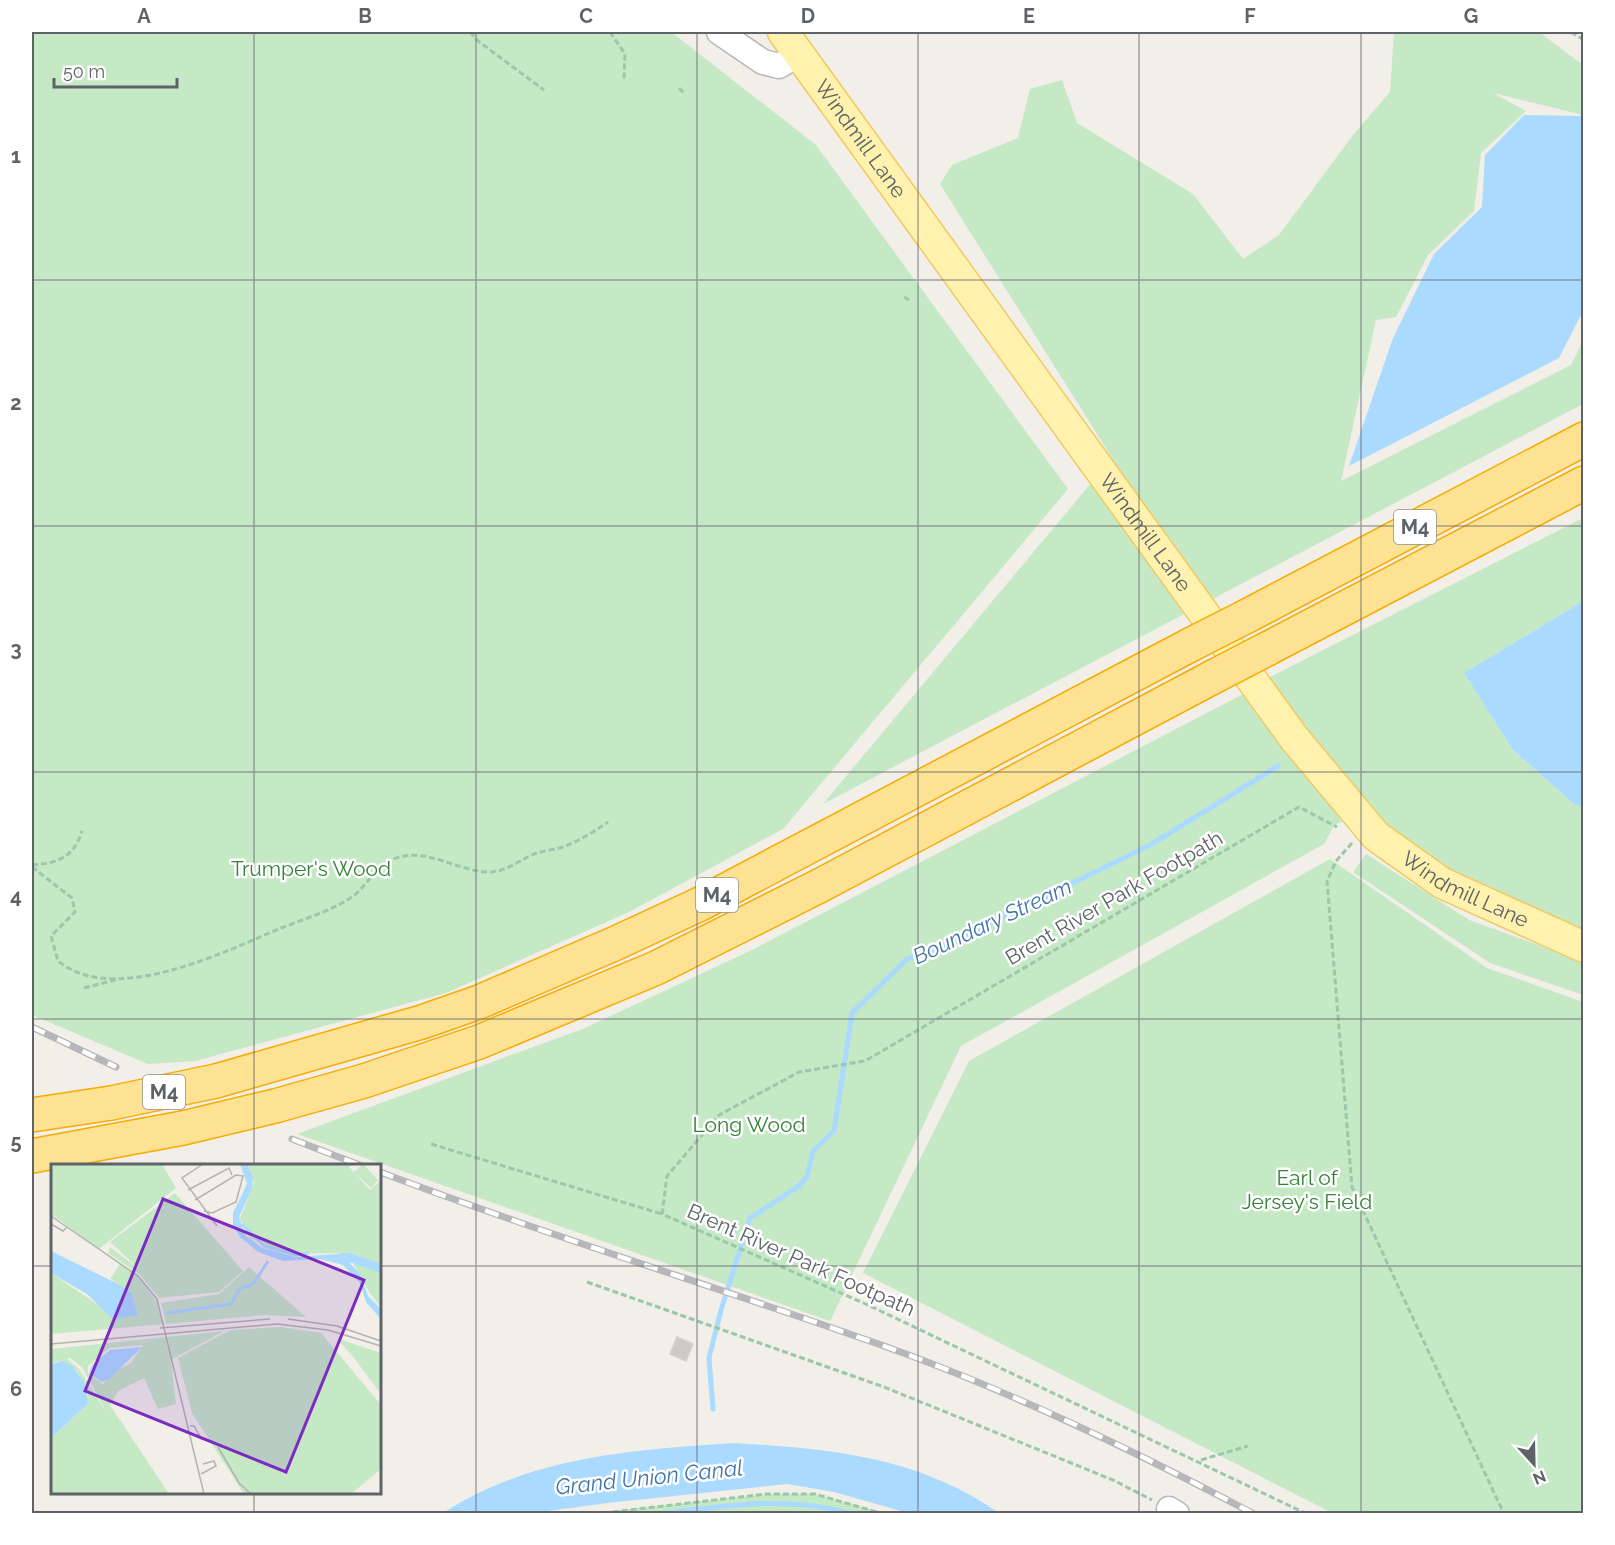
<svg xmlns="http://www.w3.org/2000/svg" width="1615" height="1545" font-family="Raleway,sans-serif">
<rect width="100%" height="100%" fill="#f1efe8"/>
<path fill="#c5e8c5" d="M32,32h627l16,3 141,110 252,344 -285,340 -154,83 -183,81 -251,68 -47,3 -116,-49z
M1394,32h145l44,33v50l-90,-22 33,18 -45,42 -7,58 -46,44 -32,62 -20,3 -35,161 230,-116 12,-24v63l-760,400 289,-346 -172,-274 12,-19 66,-27 12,-49 32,-9 15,43 116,71 50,65 36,-24 74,-100 37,-43z
M1583,518v83l-119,72 49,77 61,54 9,3v136l-119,-58 -84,-56 -122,-146z
M1249,691l93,131 -8,3 -10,19 -363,202 -131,275 -533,-187 288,-106 167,-78z
M1366,854l103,66 114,41v34l-93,-32 -137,-91z
M1330,859l157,109 96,34v511h-251l-469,-240 106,-212z
M766,1494h49l69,19h-289z"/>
<path fill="#aadaff" d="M1524,115l59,1v195l-24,47 -210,108 44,-128 41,-84 48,-47 3,-52z
M1583,601v206l-9,-3 -61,-54 -49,-77z
M734,1443c96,6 183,13 265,70h-91l-74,-21 -47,-8 -179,19 -75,10h-90c88,-57 189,-63 291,-70z"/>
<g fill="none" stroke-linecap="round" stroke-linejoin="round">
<path stroke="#aadaff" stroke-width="5" d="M713,1409l-4,-51 12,-48 29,-92 49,-32 8,-9 6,-26 21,-20 18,-118 55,-54 41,-15 202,-99 128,-79
M658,1514c61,-8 132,-19 193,0"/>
</g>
<path fill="#cccac5" stroke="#d6d1c6" stroke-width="1.5" d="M677,1337l16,7 -7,17 -16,-7z"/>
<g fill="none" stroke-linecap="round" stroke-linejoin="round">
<defs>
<path id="minor" d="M719,32l44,30 16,4 20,-12
M1169,1509l8,5"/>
<g id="major">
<path id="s1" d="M783,32l511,706 82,98 66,47 142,64"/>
</g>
<path id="highway" d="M1247,616l337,-177
M1267,649l317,-166
M216,1081l206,-59 57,-20 137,-59 84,-39 490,-259
M275,1106l89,-25 115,-39 177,-74 165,-83 392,-208
M32,1115l79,-12
M32,1156l151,-28"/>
</defs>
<use href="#minor" stroke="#b5b8bc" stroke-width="27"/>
<use href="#major" stroke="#f2c960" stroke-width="33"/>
<use href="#highway" stroke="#f9ab00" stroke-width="36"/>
<path stroke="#9cc7a9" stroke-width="3" stroke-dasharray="6 3" stroke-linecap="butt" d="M470,32l8,9 66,49
M610,32l15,22 -1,26
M1571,32l13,8
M679,88l5,5
M904,297l5,3
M1352,843l-16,18 -9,20 25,306 152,327
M32,865c25,-2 42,-7 50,-34
M32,867l40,31 3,14 -24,24 7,25c56,46 166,-9 223,-33 23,-9 50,-17 71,-31 14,-10 24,-31 39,-37 34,-15 64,11 97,12 18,0 30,-11 46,-18 8,-3 18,-4 26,-6 18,-6 33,-16 48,-26
M84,988l39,-10
M431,1144l231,70
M587,1282l297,105 229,93 39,20
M1201,1460l47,-14
M595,1514l171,-20h49l69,20
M1307,1514l-439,-209 -206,-91 5,-38 52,-61 80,-43 66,-11 434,-254 38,20"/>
<use href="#minor" stroke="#fff" stroke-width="24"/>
<use href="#major" stroke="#fff2af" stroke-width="30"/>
<use href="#highway" stroke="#fde293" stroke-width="33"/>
<defs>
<path id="rail" d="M32,1027l84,40
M292,1139l70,27
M380,1172c166,63 337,115 504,174 127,45 251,105 370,168"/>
</defs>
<use href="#rail" stroke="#b6b7b8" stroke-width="7"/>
<use href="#rail" stroke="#fff" stroke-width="4.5" stroke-dasharray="14" stroke-linecap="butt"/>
<defs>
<path id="highway-bridge" d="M1190,645l57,-29
M1213,677l54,-28
M111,1103l105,-22
M183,1128l92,-22"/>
</defs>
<use href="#highway-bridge" stroke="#f9ab00" stroke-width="36" stroke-linecap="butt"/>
<use href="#highway-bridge" stroke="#fde293" stroke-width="33"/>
</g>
<path fill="none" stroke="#5f6368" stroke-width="1.5" stroke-opacity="0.55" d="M254,32v1134M476,32v1482M697,32v1482M918,32v1482M1139,32v1482M1361,32v1482M32,280h1552M32,526h1552M32,772h1552M32,1019h1552M32,1266h20M380,1266h1204M254,1492v22"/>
<g text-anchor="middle" stroke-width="5" stroke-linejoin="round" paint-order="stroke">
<g fill="#fff" stroke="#8f9295" stroke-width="1.5">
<rect x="1394" y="510" width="42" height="34" rx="4.5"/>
<rect x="696" y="878" width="42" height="34" rx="4.5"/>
<rect x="143" y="1075" width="42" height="34" rx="4.5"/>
</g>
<g font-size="20" font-weight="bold" fill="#5f6368">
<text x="1415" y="534">M4</text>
<text x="717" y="902">M4</text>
<text x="164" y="1099">M4</text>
</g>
<g font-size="21" fill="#5f6368" stroke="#fff">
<text dy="7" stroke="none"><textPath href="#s1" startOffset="132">Windmill Lane</textPath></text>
<text dy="7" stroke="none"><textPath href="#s1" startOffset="618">Windmill Lane</textPath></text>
<text dy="7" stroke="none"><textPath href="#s1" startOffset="1104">Windmill Lane</textPath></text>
<text transform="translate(1114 898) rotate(-30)" y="7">Brent River Park Footpath</text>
<text transform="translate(801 1260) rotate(24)" y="7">Brent River Park Footpath</text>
</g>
<g font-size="21" fill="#348238" stroke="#fff">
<text x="311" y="876">Trumper's Wood</text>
<text x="749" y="1132">Long Wood</text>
<text x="1307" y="1185">Earl of<tspan x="1307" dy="24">Jersey's Field</tspan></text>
</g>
<g font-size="22" font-style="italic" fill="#4174aa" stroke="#fff">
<text transform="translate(992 921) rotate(-25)" y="8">Boundary Stream</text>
<text transform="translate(649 1477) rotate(-6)" y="8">Grand Union Canal</text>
</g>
</g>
<g transform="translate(51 1164)">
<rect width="330" height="330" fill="#f1efe8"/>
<path d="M0,0h111l14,24 -77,61 -48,-35zM197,0h104l-3,3 5,5 9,-8 15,16 -7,8 -16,-15 15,17 11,-10v89l-43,-16 -52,1 -36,-16 -10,-19 14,-36zM124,29l68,78 -24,21 -60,6 -20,-24 -31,-21 2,-6 29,22 -29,-27zM301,97l29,12v34l-12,-15zM69,100l17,12 19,24 8,24 -113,10v-61l49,33 20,-21 -10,-6zM198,103l57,50 -41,-2 -99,9 -5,-21 58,-9zM230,163l40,6 60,72v64l-30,25h-107l-52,-81 -14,-55 52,-28zM173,167l-53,29 5,44 -18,5 -14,-31 -26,13 -8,14 59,89h-118v-56l38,-35 -2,-15 -11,-18 -18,-9 -7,3v-15zM92,181l-12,18 -18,9 -10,12 -15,-11v-7l21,-18zM19,194l12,9 25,46 -29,-45 -11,-9zM285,174l45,15v41l-30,-40z" fill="#c5e8c5" fill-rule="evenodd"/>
<path d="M189,0h7l6,13 -1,12 -13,28 6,18 18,13 33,9 54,-4 31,11v9l-32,-11 11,12 8,22 13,13v10l-15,-17 -6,-19 -17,-18 -23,-6 -37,2 -25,-9 -18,-15 -7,-12v-12l14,-29zM0,87l69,34 11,8 7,22 -25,4 -26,-25 -36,-21zM91,183l-33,32 -7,3 -13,-9 3,-8 18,-15zM11,197l10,5 12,16 5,21 -38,35v-74z" fill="#aadaff"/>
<path fill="none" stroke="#aadaff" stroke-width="3" d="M191,60l22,22 32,9 13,-2M115,149l65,-9 8,-14 15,-7 14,-22"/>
<path fill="none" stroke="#b3b3b1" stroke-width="1.5" d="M152,0l-21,14 35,48M137,26l41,-22 3,7M144,36l41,-25 7,1 -7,26 -24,11 -8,-2M0,52l87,60 19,23 47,195M0,60l12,7 4,-4M237,155l49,7 44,15M109,164l110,-9M0,180l226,-20 51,6 53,16M139,262h4l8,14M167,283l21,36 12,11M150,310l15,-8 -2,-5 -11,3"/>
<path fill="#7b2cbf" fill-opacity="0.15" stroke="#7b2cbf" stroke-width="3" d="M112,35l201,81 -78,192 -201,-81z"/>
<rect width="330" height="330" fill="none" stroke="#5f6368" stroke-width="3"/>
</g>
<rect width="1615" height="1545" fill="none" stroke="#ffffff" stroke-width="66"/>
<g transform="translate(1534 1464) rotate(158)" stroke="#ffffff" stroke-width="4.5" paint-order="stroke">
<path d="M0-4.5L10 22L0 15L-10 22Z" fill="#5f6368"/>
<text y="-9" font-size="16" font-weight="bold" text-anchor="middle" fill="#5f6368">N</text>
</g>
<path d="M54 78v9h123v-9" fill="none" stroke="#5f6368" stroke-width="3"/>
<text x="63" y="78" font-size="18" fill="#5f6368" stroke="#ffffff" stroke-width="4.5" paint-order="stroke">50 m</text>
<rect x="33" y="33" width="1549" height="1479" fill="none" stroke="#5f6368" stroke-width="2"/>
<g font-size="20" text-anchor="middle" font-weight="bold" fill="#5f6368">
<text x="144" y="23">A</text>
<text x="365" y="23">B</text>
<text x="586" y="23">C</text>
<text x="808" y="23">D</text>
<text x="1029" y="23">E</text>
<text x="1250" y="23">F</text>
<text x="1471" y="23">G</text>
<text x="16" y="163">1</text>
<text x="16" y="410">2</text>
<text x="16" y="656">3</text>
<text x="16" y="903">4</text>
<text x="16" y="1149">5</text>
<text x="16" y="1396">6</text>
</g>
</svg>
